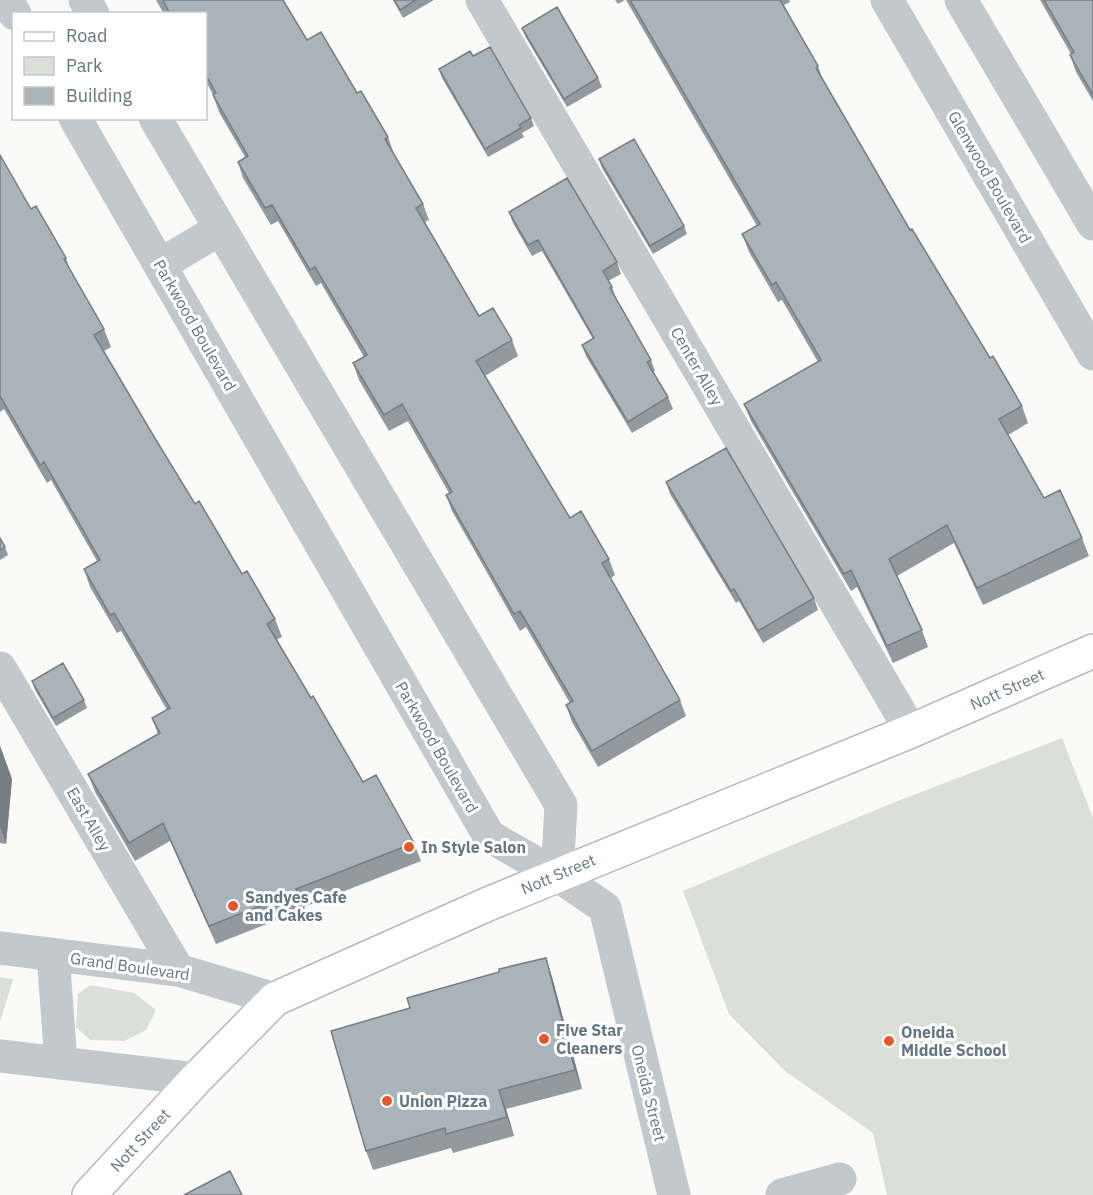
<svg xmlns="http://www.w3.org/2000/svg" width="1093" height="1195" font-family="'IBM Plex Sans',sans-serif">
<rect width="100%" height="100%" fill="#fafaf8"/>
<path fill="#dadfd7" d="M1062,738l31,80v377h-206l-14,-62 -88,-62 -56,-57 -46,-123 207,-87z
M0,977l13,2 -13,43z
M90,985l44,8 22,17 -10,20 -22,11 -34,-1 -14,-13 2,-33z"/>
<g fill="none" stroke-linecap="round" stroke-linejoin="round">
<defs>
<path id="major" d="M89,1195l107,-116 79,-80 213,-95 423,-173 182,-80"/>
</defs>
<use href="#major" stroke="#b5babe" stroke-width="36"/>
<path stroke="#c3c8cc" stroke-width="33" d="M7,0l8,14
M85,0l8,14
M482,0l429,731
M887,0l206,354
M961,0l132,224
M75,118l414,718 68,39 48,33 69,287
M155,118l406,687 -4,70
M160,265l60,-36
M0,668l178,302
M0,948l178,22 97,29
M53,955l8,107
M0,1056l196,23
M782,1195l58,-16"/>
<use href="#major" stroke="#fff" stroke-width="33"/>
</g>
<path fill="#929a9f" d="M156,0h127l24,40 50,53 31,44 6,17 29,50 6,16 -4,2 54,94 33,24 6,16 -33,20 85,142 39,41 6,16 -4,3 69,122 6,16 -88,51 -26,-45 -6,-17 4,-2 -44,-76 -6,4 -27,-48 -41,-72 -6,-16 3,-2 -41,-72 -19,10 -30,-51 -6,-17 11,-6 -43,-74 -5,3 -38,-65 -7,4 -28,-47 -5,-16 7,-5 -26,-45 -6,-17 -7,-14v-67h-42z
M393,0h41l-31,18z
M615,0h10l-7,4z
M626,0h163l1,2 -6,3 34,61 5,14 87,150 80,128 32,48 6,17 -20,12 36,63 38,40 7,18 -106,49 -29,-62 -57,33 25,54 6,17 -35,16 -36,-76 -6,4 -100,-170 -7,-17 74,-42 -36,-62 -4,2 -29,-50 -7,-18 15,-8z
M1040,0h53v101l-17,-29 -6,-17 1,-1z
M522,28l76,50 4,9 -35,20 -42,-71z
M473,56l58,62 3,8 -12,7 2,4 -36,20 -46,-79 -3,-9z
M0,155l31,54 35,49 4,12 34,59 7,18 -7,4 49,84 42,69 47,70 33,45 7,18 -6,3 35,58 52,84 51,61 7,18 -117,46 1,2 -89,35 -46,-103 -35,20 -40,-69 -7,-18 70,-40 -6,-16 15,-8 -46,-79 -4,2 -27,-46 -6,-18 13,-8 -46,-81 -4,3 -43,-74 -4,3z
M599,159l85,67 3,8 -34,20 -51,-86z
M509,212l108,50 4,12 -13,7 4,6 4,11 35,62 4,11 -2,1 15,25 5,12 -41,24 -46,-77 -4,-11 11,-6 -51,-88 -10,5 -19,-33z
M666,482l148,116 4,12 -55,33 -24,-42 -3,2 -66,-109z
M0,538l5,9 3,8 -8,5z
M32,681l52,19 3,8 -31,18 -21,-36z
M0,746l12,33 -6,65 -6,-1z
M552,977l30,112 -76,20 8,27 -61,17 -2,-5 -78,22 -7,-19z"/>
<path fill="#777d82" d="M0,746l12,33 -6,65 -6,-18z
M546,958l6,19 30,112 -7,-19z
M499,1090l7,19 8,27 -7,-19z"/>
<path fill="#aab3b9" stroke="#777d82" stroke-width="1.5" d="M163,0h120l24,40 14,-8 36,61 4,-2 27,46 -3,2 38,65 -7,4 63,108 14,-8 19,32 -36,21 94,157 11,-7 28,48 -7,4 78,137 -88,51 -26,-46 7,-4 -53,-90 -6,3 -27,-47 -41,-72 6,-3 -50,-88 -18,11 -31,-52 14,-8 -52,-88 -5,3 -38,-65 -7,3 -27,-46 10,-6 -35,-61 3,-2 -10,-18v-61h-36z
M394,0h22l-16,10z
M630,0h150l38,66 -2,2 94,162 2,-1 78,129 3,-2 29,50 -23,13 45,79 16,-8 22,48 -105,50 -30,-63 -58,34 33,71 -35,16 -36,-76 -7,4 -100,-170 77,-44 -45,-78 -4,3 -30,-51 18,-10z
M1044,0h49v95l-23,-40 4,-3z
M557,7l41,71 -34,21 -42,-71z
M490,47l41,71 -12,7 2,3 -36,21 -46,-80 31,-18 3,5z
M634,139l50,87 -34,20 -51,-87z
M0,155l31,54 5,-3 30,52 -2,1 40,70 -10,6 59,100 42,69 4,-3 43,73 5,-3 28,48 -8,5 44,74 2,-2 50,86 13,-7 38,68 -118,46 2,2 -89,35 -46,-103 -34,20 -41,-69 72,-41 -8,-15 18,-10 -56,-95 -4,2 -26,-46 16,-9 -56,-98 -4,3 -40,-69z
M567,178l50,84 -14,9 9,16 -2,1 41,72 -4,2 21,35 -40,25 -46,-77 12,-7 -56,-98 -10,5 -19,-33z
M726,448l88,150 -56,33 -24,-42 -3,2 -65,-109z
M0,538l5,9 -5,3z
M63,663l21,37 -31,18 -21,-37z
M546,958l29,112 -76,20 8,27 -61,17 -1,-6 -79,23 -35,-120 79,-23 -3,-10 92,-26v-3z
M230,1171l12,24h-58z"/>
<g fill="#e4572e" stroke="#fff" stroke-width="2">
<circle cx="409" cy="847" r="6"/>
<circle cx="233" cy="906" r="6"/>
<circle cx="544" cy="1039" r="6"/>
<circle cx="889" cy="1041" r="6"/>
<circle cx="387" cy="1101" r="6"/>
</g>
<g text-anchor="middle" stroke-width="6" stroke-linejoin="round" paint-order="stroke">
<g font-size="16" fill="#657683" stroke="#fff">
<text transform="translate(990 177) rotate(60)" y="6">Glenwood Boulevard</text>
<text transform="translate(195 325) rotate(60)" y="6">Parkwood Boulevard</text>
<text transform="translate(697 366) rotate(60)" y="6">Center Alley</text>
<text transform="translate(1007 689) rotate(-24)" y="6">Nott Street</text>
<text transform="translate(437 747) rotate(60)" y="6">Parkwood Boulevard</text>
<text transform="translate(89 819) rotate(60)" y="6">East Alley</text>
<text transform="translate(558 874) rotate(-23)" y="6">Nott Street</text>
<text transform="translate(130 966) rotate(8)" y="6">Grand Boulevard</text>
<text transform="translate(649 1093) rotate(76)" y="6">Oneida Street</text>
<text transform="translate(140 1140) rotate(-47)" y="6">Nott Street</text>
</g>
<g font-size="16" font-weight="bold" fill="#657683" stroke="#fff" text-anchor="start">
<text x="421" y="853">In Style Salon</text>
<text x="245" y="903">Sandyes Cafe<tspan x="245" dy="18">and Cakes</tspan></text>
<text x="556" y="1036">Five Star<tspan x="556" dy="18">Cleaners</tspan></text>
<text x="901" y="1038">Oneida<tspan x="901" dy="18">Middle School</tspan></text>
<text x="399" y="1107">Union Pizza</text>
</g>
</g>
<rect x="12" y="12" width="195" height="108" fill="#ffffff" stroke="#c1c8cd" stroke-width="1.5"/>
<rect x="24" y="32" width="30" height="9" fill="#ffffff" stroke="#c1c8cd" stroke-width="1.5"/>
<text x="66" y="42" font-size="18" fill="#657683">Road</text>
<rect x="24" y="57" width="30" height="18" fill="#dadfd7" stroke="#c1c8cd" stroke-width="1.5"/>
<text x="66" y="72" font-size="18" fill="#657683">Park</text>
<rect x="24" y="87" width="30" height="18" fill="#aab3b9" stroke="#c1c8cd" stroke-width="1.5"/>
<text x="66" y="102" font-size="18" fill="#657683">Building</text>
</svg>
